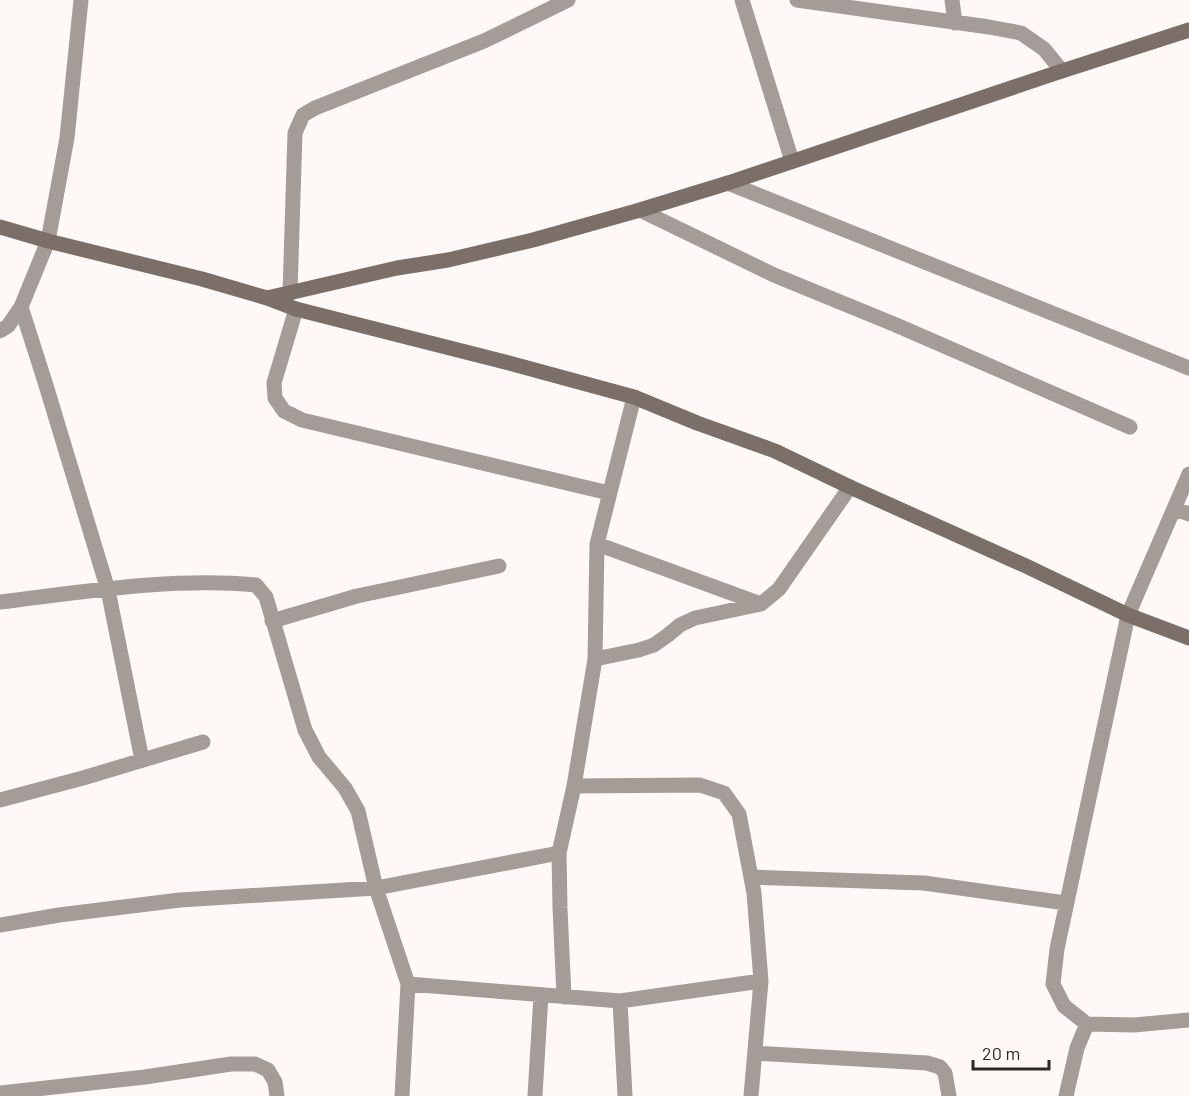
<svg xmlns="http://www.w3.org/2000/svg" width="1189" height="1096" font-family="Barlow,sans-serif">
<rect width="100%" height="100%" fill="#fef9f7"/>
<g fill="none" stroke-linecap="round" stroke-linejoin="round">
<path stroke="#a59c97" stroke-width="15" d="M742,0l50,161
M797,0l192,27 32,6 23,16 18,22
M952,0l3,23
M728,183l461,185
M640,210l134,65 122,50 234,102
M290,293l5,-160 8,-18 12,-7 169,-67 84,-41
M21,307l24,75 63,208 34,170
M296,309l-22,74 1,15 9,13 18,9 307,73
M0,331l8,-5 13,-19 27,-66 19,-103 14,-138
M1189,474l-61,141 -71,334 -4,35 11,22 23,18 47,1 55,-5
M1174,509l15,5
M597,544l164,60
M0,602c83,-10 172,-25 256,-17l10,12 39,133 14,27 26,31 13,23 18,77 32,96 -6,112
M272,621l85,-25 142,-30
M595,659l44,-9 15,-5 14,-10 12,-10 15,-7 66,-14 18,-15 71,-102
M574,786l126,-1 24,8 15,21 15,79 7,88 -10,115
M0,800l83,-22 120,-36
M751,877l173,6 142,20
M0,925l59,-10 121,-15 196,-12 183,-35
M408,984l212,17 141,-20
M564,997l-4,-89 -1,-55 15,-67 21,-127 2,-115 37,-147
M620,1001l5,95
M755,1053l172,10 13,4 5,6 4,23
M0,1093l145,-16 86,-13h24l13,6 7,12 2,14
M535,1096l6,-101
M1066,1096l11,-48 10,-24"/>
<path stroke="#7c6f67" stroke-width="15" d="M0,227l48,14 154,38 65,19 29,11 213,54 125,34 63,26 78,28 75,36 176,79 102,49 61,23
M267,298l130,-30 51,-8 85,-20 107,-30 88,-27 334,-112 127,-41"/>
</g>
<path d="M973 1060v9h76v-9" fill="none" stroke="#302823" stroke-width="3"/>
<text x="982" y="1060" font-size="18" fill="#302823" stroke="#fef9f7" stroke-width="4.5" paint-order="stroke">20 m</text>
</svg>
